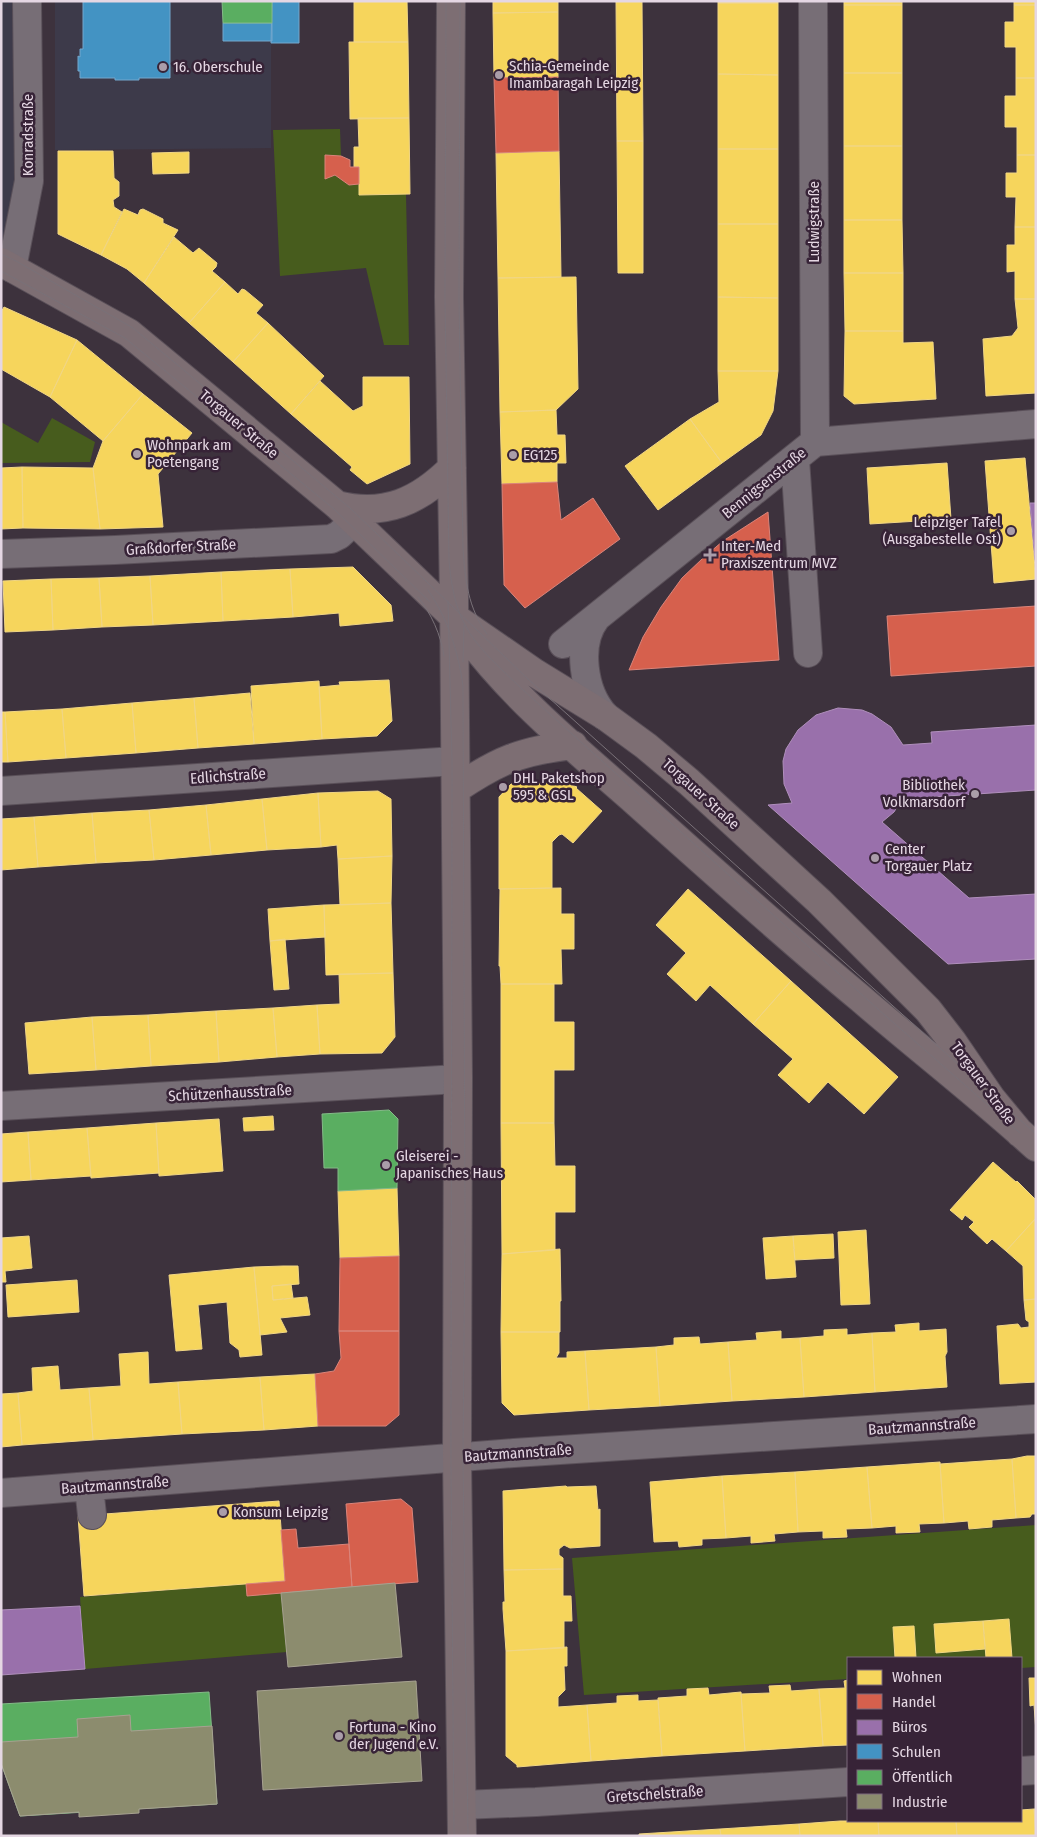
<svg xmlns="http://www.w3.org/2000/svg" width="1037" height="1837" font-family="'Fira Sans Condensed',sans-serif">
  <rect width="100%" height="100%" fill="#3d323d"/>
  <!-- education -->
  <path fill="#3d3a4a" d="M1 1H27L29 181 1 262Z
    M55 1H271V148L55 150Z"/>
  <!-- green -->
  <path fill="#475c1d" d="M340 129 341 156 325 155 326 178 335 175 349 185 359 184 360 195 406 194 409 345H384L366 268 280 276 273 130Z
    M52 418 95 442 90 462 1 463V422L38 443Z
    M1036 1525V1667L1021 1668V1658H848V1679L584 1695 572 1558Z
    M246 1584 247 1596 281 1593 287 1652 85 1669 80 1597Z"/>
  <!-- homes -->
  <path fill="#f6d55c" stroke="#f1d684" d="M354 1H407L408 42H354Z
    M493 1H558V12L493 13Z
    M616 1H642L643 141H617Z
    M718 1H778V3H718Z
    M844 1H902V5H844Z
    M1014 1H1036V5H1014Z
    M718 3H778V75L718 74Z
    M844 5H902V73H844Z
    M1014 5H1036V78H1016V47H1005V22H1014Z
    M558 12V77L494 78 493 13Z
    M349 42H408L409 118 350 119Z
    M844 73H902V146H844Z
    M718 74 778 75V149H718Z
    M1016 78H1036V155H1017V127H1005V96H1016Z
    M358 118H409L410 194 359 195V167H354V147H359Z
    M617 141H643V273H618Z
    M844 146H902V220H844Z
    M718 149H778V224H718Z
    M58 151H113L114 178 119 182V196L113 200 114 207 122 212 101 255 58 234Z
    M559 151 561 277 498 278 496 153Z
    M189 152V173L153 174 152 153Z
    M1017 155H1036V227H1015L1016 197H1006V173H1017Z
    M124 209 138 215 140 210 143 209 163 219V223L178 230 144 283 127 269 101 255Z
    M844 220H902L903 273H844Z
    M718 224H778V298L718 297Z
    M1015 227H1036V299H1015V271L1007 272V245H1015Z
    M174 237 193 253 199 248 217 263 216 267 212 271 225 282 189 323 144 283Z
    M844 273H903V331H845Z
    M576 277 578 389 556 410 500 412 498 278Z
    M225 282 238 294 242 289 245 290 263 305 256 313 268 323 233 362 189 323Z
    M718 297 778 298V371H718Z
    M1015 299H1036V393L986 396 983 339 1012 336 1018 328Z
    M4 307 77 340 50 397 1 369V312Z
    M268 323 324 376 291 414 233 362Z
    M845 331H903V343L933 342 936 399 854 404 844 396Z
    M77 340 143 394 103 441 50 397Z
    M718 371H778L773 411 761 435 722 463 690 419 719 402Z
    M363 377H409L410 464 367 484 350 470 352 467 291 414 320 381 353 411 363 406Z
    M143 394 192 433 158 474 163 527 100 529 93 468 103 441Z
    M556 410 557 435H565L566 463H557V482L502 484 500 412Z
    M690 419 722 463 658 510 625 466Z
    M1025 458 1036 579 994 583 985 461Z
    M947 463 951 519 870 524 867 468Z
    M22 467 23 528 1 529V468Z
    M22 467 93 468 100 529 23 528Z
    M353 567 391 605 393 621 340 626 339 613 293 617 290 569Z
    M290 569 293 617 223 621 221 572Z
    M221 572 223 621 153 625 150 576Z
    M150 576 153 625 102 627 99 578Z
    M99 578 102 627 53 630 51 579Z
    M51 579 53 630 5 632 3 581Z
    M389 680 392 721 377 736 322 739 319 687 340 685 339 682Z
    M319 681 322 739 254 744 251 686Z
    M250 693 254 744 198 748 194 698Z
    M194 698 198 748 136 753 132 703Z
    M132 703 136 753 66 758 62 709Z
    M62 709 66 758 8 762 5 712Z
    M1 712H5L8 762H1Z
    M553 781H559L577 787 576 788 602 811 573 843 562 834 559 835 552 842V888L499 889V797L511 784 553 783Z
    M378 791 391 799 392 856 338 859 337 845 321 847 318 793Z
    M318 793 321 847 267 850 262 799Z
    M262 799 267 850 211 855 206 805Z
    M206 805 211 855 154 860 149 810Z
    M149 810 154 860 96 863 92 813Z
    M92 813 96 863 38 867 34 817Z
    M34 817 38 867 1 870V819Z
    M392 856 391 903 340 905 338 859Z
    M561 888V914H574V949H561L562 984H501L500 966H499L500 889Z
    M688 889 791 981 753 1024 710 985 696 1001 667 974 686 953 656 925Z
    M391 903 393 973 326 975 324 905Z
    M324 905 325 937 270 941 268 909Z
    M285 939 289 989 274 990 270 941Z
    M393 973 395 1037 382 1053 320 1054 317 1005 340 1004 339 974Z
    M791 981 898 1077 864 1114 828 1082 809 1103 778 1075 793 1059 753 1024Z
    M501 984H554V1022H574V1070H554V1123H501Z
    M317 1005 320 1054 277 1057 273 1008Z
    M273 1008 277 1057 219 1062 216 1011Z
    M216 1011 219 1062 151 1066 148 1015Z
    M148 1015 151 1066 96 1070 92 1017Z
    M92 1017 96 1070 29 1074 25 1023Z
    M273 1116 274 1130 244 1131 243 1118Z
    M219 1119 223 1171 159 1176 156 1123Z
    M156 1123 159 1173 91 1178 87 1128Z
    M501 1123H554L555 1166H575V1212H555V1250L502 1254Z
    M87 1128 91 1176 31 1180 28 1132Z
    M28 1132 31 1180 1 1182V1134Z
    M993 1162 1016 1182 1017 1181 1036 1200V1218L1006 1251 992 1239 987 1244 969 1227 974 1222 965 1215 962 1220 950 1210Z
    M397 1188 399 1256 340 1258 338 1191Z
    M1036 1218V1299L1024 1300 1023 1266 1006 1251Z
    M866 1230 870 1304 841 1305 838 1232Z
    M833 1234 834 1258 795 1260 793 1236Z
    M29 1236 32 1268 5 1271 6 1282H1V1238Z
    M793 1236 796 1277 766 1279 763 1238Z
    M560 1249 561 1301H560V1332H501L502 1254Z
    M283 1266H298L299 1284 272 1286 273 1300 307 1297 310 1315 280 1318 287 1332 260 1335 254 1267Z
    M254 1267 262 1355 240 1357 239 1350 230 1343 227 1302 198 1305 202 1349 176 1351 169 1275Z
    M77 1280 79 1312 8 1317 6 1285Z
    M291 1284 293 1298 273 1300 272 1286Z
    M1036 1299V1382L1000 1384 997 1326 1018 1324 1021 1328 1029 1327V1322L1026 1320 1024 1300Z
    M919 1323V1331L946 1329 947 1352 945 1356 947 1387 875 1392 872 1333 896 1332 895 1325Z
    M847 1329V1335L872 1333 875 1392 804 1397 800 1338 824 1336V1330Z
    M781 1331V1339L800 1338 804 1397 732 1401 728 1342 757 1340 756 1333Z
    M501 1332H559V1353L556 1358H567V1352L585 1351 589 1410 514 1415 502 1403Z
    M699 1337 700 1344 728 1342 732 1401 660 1406 656 1347 674 1345V1338Z
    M656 1347 660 1406 589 1410 585 1351Z
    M148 1352 149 1384 178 1382 182 1434 93 1440 89 1388 121 1386 119 1354Z
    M58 1366 60 1390 89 1388 93 1440 22 1445 18 1393 33 1391 32 1368Z
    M315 1374 318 1426 264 1430 260 1377Z
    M260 1377 264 1430 182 1434 178 1382Z
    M18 1393 22 1445 1 1447V1394Z
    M1027 1456H1036V1514H1032L1030 1517 1016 1518 1012 1459Z
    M1012 1459 1016 1518 992 1520V1527L969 1529 968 1521 944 1523 940 1464Z
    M940 1462 944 1523 919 1524 920 1532 896 1533V1526L872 1528 867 1467Z
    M867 1467 872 1528 846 1529 847 1537 823 1538V1531L798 1532 795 1472Z
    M795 1472 798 1532 774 1534 775 1541 751 1543V1536L726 1538 722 1476Z
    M722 1476 726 1538 702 1539V1545L679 1547 678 1541 654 1542 650 1482Z
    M566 1486 567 1487 596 1486 598 1510 600 1509V1546L570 1548 564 1545 559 1549V1555L563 1558V1569L504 1570 503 1491Z
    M279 1501 285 1581 84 1596 78 1516Z
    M563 1569V1596H571L572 1621H564V1648L506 1651 503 1609V1602H505L504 1570Z
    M1009 1619 1012 1658H986L983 1621Z
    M983 1621 985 1649 936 1653 934 1624Z
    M914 1626 916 1658H895L893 1627Z
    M567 1647V1666H564L565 1690 558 1697V1707L587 1705 591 1761 517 1767V1765L506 1756V1651Z
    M1029 1678H1036V1732L1034 1705 1030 1706Z
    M848 1680V1745L823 1746 819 1689 845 1688 844 1681Z
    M790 1685 791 1691 819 1689 823 1746 745 1751 741 1694 770 1693 769 1686Z
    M708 1688 709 1695 741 1692 745 1751 662 1756 658 1698 687 1696V1689Z
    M638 1695V1701L658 1700 662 1756 591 1761 587 1705 617 1703V1696Z
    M1034 1809 1036 1836H957L956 1821H1021V1810Z
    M1034 1809H1036V1836Z
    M840 1821H878L879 1836H800L799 1824Z
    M878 1821H956L957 1836H879Z
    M799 1824 800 1836H721L720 1829Z
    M720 1829 721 1836H639V1834Z"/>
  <!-- shops -->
  <path fill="#d6604d" stroke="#da847a" d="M558 77 559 151 496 153 494 78Z
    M325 155 341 156 350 160V167H359V184L349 185 335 175 325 179Z
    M557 482 561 520 593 498 620 539 525 608 504 585 502 484Z
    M768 512 779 660 629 670 643 637 661 607 682 578 702 559 723 541Z
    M1036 606V666L891 676 887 616Z
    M399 1256V1331H339L340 1258Z
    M339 1331H399V1415L386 1426H318L315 1374 334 1371 341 1358Z
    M401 1499 412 1508 418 1582 352 1587 346 1504Z
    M296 1529 298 1548 349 1544 352 1587 247 1596 246 1584 285 1581 281 1530Z"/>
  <!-- offices -->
  <path fill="#9970ab" stroke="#b08fbc" d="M1030 503H1036V559L1035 560Z
    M838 708 862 710 872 714 891 727 903 745 932 743 931 732 1036 725V790L902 799 894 812 882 822 969 898 1036 894V959L948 964 768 805 792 803 784 784 783 761 786 749 798 730 816 715Z
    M80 1606 85 1669 1 1675V1610Z"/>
  <!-- schools -->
  <path fill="#4393c3" stroke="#74a7cd" d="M83 1H170V78H139V80H115V78H80V71H78V56L80 57V49H83Z
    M272 1H299V43H271Z
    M223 23H272V41H223Z"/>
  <!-- public -->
  <path fill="#5aae61" stroke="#84ba88" d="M222 1H272V23H223Z
    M389 1110 398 1119 397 1188 338 1191V1168H324L322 1114Z
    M209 1692 217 1804 20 1816 1 1763V1704Z"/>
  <!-- industry -->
  <path fill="#8c8c6e" stroke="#a7a291" d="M395 1583 402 1657 288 1667 281 1593Z
    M416 1681 422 1781 263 1790 257 1691Z
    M130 1715 131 1731 212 1726 217 1804 139 1809V1813L79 1817V1812L20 1816 1 1763V1742L78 1737 77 1719Z"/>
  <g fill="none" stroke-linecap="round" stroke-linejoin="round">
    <!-- minor casing -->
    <g stroke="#5a5059" stroke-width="30">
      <path id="minor" d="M813 1 815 442
        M12 268 29 181 27 1
        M795 459 808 653
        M1 554 115 550 331 539 339 535 354 521
        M596 618C576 644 583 692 605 716
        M563 644 815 442 1036 424
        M1 791 455 761
        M1 1106 458 1079
        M89 1487 92 1515
        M1 1493 514 1453 1036 1419
        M1021 1771 1036 1770
        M462 1805 536 1802 848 1782"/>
    </g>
    <!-- major casing -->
    <g stroke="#5a5059" stroke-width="30">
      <path id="major" d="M451 1 449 297 454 598 458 1079 457 1458 462 1836
        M1 262 129 333 337 505 454 617 535 673 605 716 646 746 689 782 819 901 928 1010 952 1041 991 1098 1020 1133
        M337 505C385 517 419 501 452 468
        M468 637C515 700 578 751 637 803 711 869 784 935 860 998 918 1048 979 1095 1036 1147
        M456 789C499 760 521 751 573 745"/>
    </g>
    <!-- minor -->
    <use href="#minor" stroke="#776e76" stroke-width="28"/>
    <!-- major -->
    <use href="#major" stroke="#7d6e73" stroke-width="28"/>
    <!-- tram -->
    <path stroke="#797178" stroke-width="1" d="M446 1 445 298 449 561C455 629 475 644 522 689L879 1010 1020 1133
      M460 1 459 298 463 548C465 580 468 608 487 634
      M1 254 16 261 133 328 350 508 529 680 1036 1134
      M1 271 125 338 334 509 430 602
      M428 590C448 619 458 651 463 686L465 1222 463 1458 468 1836
      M418 597C431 613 441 635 444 656
      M448 601 452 762 451 1458 454 1836
      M463 662 464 625"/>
  </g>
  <!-- markers -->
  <g fill="#aa9da9" stroke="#372337" stroke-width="2">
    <circle cx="163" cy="67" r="5"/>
    <circle cx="499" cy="75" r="5"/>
    <circle cx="137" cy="454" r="5"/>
    <circle cx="513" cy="455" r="5"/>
    <circle cx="1011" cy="531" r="5"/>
    <path d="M707.5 547.5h5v5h5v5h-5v5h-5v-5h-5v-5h5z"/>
    <circle cx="503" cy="787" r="5"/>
    <circle cx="975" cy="794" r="5"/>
    <circle cx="875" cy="858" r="5"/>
    <circle cx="386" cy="1165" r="5"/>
    <circle cx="223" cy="1512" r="5"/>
    <circle cx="339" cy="1736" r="5"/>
  </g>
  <g text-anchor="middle" stroke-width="5" stroke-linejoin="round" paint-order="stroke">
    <!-- poi labels -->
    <g font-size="15" fill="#e5d7e3" stroke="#372337" text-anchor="start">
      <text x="509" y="71">Schia-Gemeinde<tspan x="509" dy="17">Imambaragah Leipzig</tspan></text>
      <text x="173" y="72">16. Oberschule</text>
      <text x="147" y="450">Wohnpark am<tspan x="147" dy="17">Poetengang</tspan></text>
      <text x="523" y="460">EG125</text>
      <text x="1001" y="527" text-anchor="end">Leipziger Tafel<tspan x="1001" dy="17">(Ausgabestelle Ost)</tspan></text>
      <text x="721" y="551">Inter-Med<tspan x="721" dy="17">Praxiszentrum MVZ</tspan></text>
      <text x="513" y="783">DHL Paketshop<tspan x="513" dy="17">595 &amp; GSL</tspan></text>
      <text x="965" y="790" text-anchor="end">Bibliothek<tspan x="965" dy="17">Volkmarsdorf</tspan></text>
      <text x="885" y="854">Center<tspan x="885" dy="17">Torgauer Platz</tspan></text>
      <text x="396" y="1161">Gleiserei -<tspan x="396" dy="17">Japanisches Haus</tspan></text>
      <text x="233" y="1517">Konsum Leipzig</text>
      <text x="349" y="1732">Fortuna - Kino<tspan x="349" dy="17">der Jugend e.V.</tspan></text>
    </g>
    <!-- street labels -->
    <g font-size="15" fill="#e5d7e3" stroke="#372337">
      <text transform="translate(28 135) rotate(-90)" y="5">Konradstraße</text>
      <text transform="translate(814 222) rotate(-90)" y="5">Ludwigstraße</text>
      <text transform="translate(239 424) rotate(40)" y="5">Torgauer Straße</text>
      <text transform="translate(764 483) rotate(-39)" y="5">Bennigsenstraße</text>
      <text transform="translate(181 547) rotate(-3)" y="5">Graßdorfer Straße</text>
      <text transform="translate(228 776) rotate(-4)" y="5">Edlichstraße</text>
      <text transform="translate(701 794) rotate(42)" y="5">Torgauer Straße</text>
      <text transform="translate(983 1083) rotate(54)" y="5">Torgauer Straße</text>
      <text transform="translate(230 1093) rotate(-3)" y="5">Schützenhausstraße</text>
      <text transform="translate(922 1426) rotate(-4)" y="5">Bautzmannstraße</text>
      <text transform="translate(518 1453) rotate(-4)" y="5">Bautzmannstraße</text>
      <text transform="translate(115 1485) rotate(-4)" y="5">Bautzmannstraße</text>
      <text transform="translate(655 1794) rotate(-4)" y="5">Gretschelstraße</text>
    </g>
  </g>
  <!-- border -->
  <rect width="1037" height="1837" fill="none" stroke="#e5d7e3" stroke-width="5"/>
  <!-- legend -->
  <rect x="847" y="1657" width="175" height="165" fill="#372337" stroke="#7d6b7c"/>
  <rect x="857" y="1670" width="25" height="15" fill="#f6d55c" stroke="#7d6b7c"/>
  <text x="892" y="1682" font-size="15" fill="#e5d7e3">Wohnen</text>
  <rect x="857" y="1694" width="25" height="15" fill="#d6604d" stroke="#7d6b7c"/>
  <text x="892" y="1707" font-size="15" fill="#e5d7e3">Handel</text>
  <rect x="857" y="1720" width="25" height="15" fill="#9970ab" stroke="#7d6b7c"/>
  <text x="892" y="1732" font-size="15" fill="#e5d7e3">Büros</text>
  <rect x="857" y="1744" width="25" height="15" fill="#4393c3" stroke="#7d6b7c"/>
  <text x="892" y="1757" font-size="15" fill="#e5d7e3">Schulen</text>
  <rect x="857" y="1770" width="25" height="15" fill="#5aae61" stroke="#7d6b7c"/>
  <text x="892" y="1782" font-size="15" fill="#e5d7e3">Öffentlich</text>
  <rect x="857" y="1794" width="25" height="15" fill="#8c8c6e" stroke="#7d6b7c"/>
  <text x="892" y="1807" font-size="15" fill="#e5d7e3">Industrie</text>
</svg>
